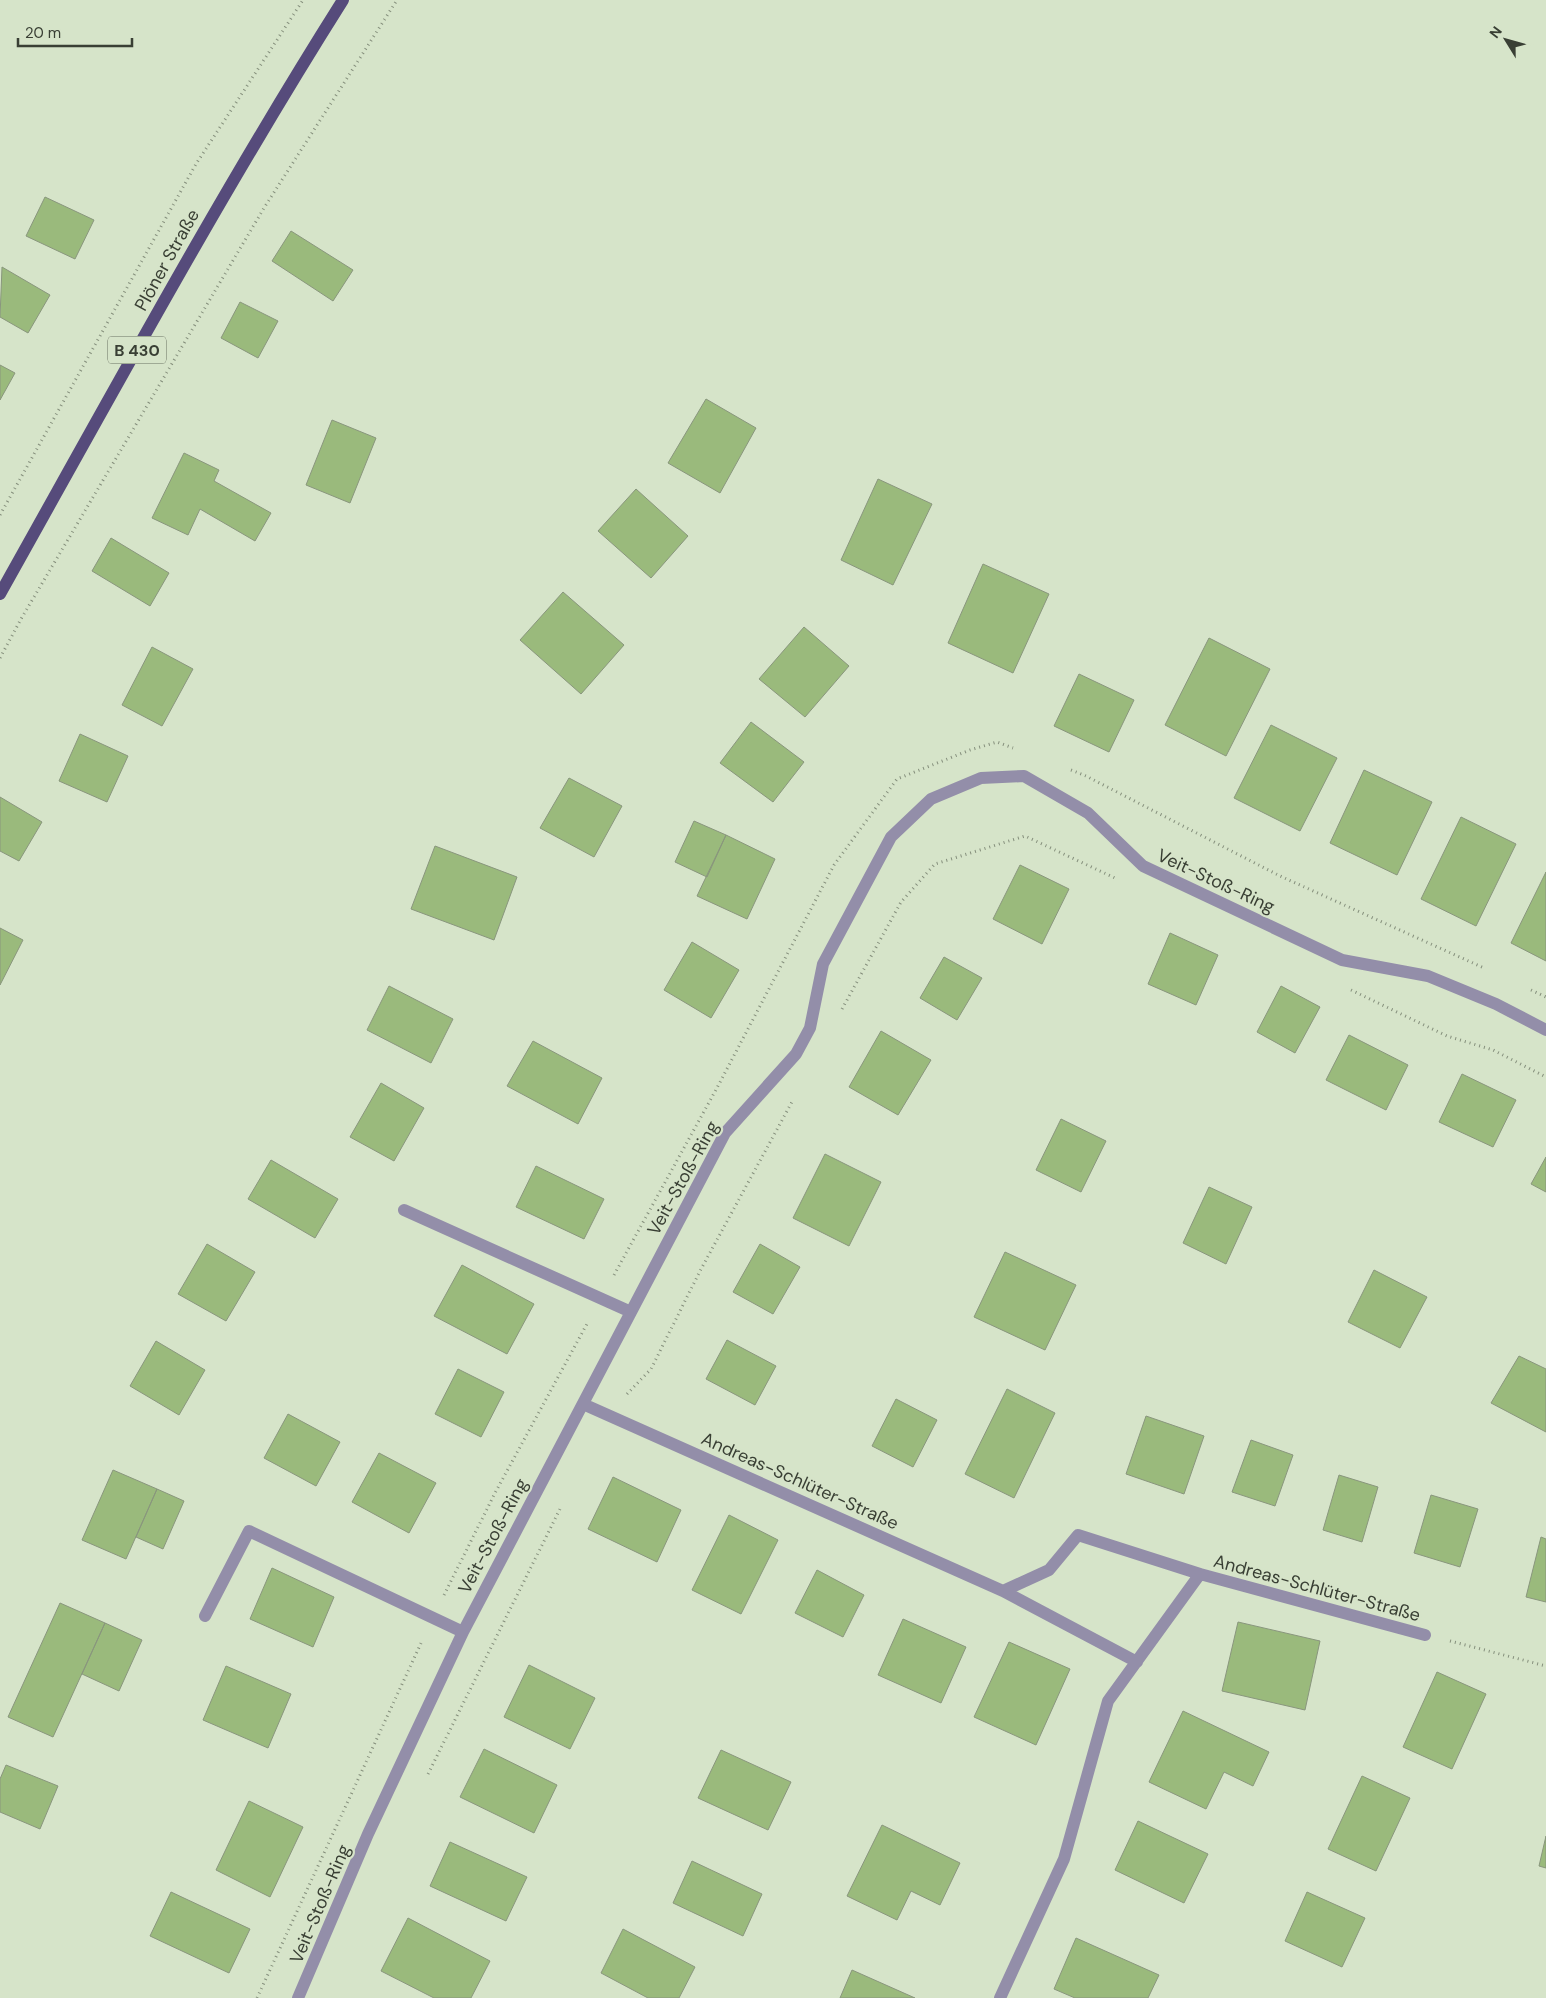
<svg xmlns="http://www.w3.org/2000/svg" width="1546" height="1998" font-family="'DM Sans',sans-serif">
  <rect width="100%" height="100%" fill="#d6e4c9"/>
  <!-- building -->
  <path fill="#9aba7c" stroke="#89967d" d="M45 197 94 220 75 259 26 236Z
    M291 231 353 270 333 301 272 261Z
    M2 267 50 295 28 333 0 317Z
    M240 302 278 321 258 358 221 338Z
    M0 365 15 373 0 400Z
    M706 399 756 428 720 493 668 463Z
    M332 420 376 438 350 503 306 485Z
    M184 453 219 470 214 481 271 513 255 541 200 509 188 535 152 518Z
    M878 479 932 504 893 585 841 560Z
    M636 489 688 536 651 578 598 531Z
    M111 538 169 573 150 606 92 571Z
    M983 564 1049 594 1013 673 948 643Z
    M563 592 624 645 581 694 520 640Z
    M804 627 849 666 805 717 759 679Z
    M1209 638 1270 669 1226 756 1165 725Z
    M152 647 193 669 162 726 122 705Z
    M1079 674 1134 700 1109 752 1054 726Z
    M751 722 804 762 773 802 720 763Z
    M1271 725 1337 758 1300 831 1234 798Z
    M80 734 128 756 107 802 59 781Z
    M1364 770 1432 802 1397 875 1330 843Z
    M569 778 622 806 594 857 540 828Z
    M0 797 42 822 19 861 0 851Z
    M1461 817 1516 844 1476 926 1421 899Z
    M694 821 726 835 707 877 675 862Z
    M726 835 775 859 747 919 697 896Z
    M435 846 517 877 494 940 411 909Z
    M1020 865 1069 889 1042 944 993 919Z
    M1546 872V961L1511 943Z
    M0 928 23 940 0 985Z
    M1170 933 1218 955 1196 1005 1148 984Z
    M692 942 739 970 711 1018 664 990Z
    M944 957 982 978 957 1020 920 998Z
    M389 986 453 1019 431 1063 367 1030Z
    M1281 986 1320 1007 1295 1053 1257 1032Z
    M881 1031 931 1060 898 1115 849 1087Z
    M1349 1035 1408 1065 1386 1110 1326 1080Z
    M533 1041 602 1078 578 1124 507 1086Z
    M1462 1074 1516 1100 1493 1147 1439 1122Z
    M381 1083 424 1108 394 1161 350 1137Z
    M1061 1119 1106 1141 1081 1192 1036 1170Z
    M825 1154 881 1182 849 1246 793 1218Z
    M1546 1157V1192L1531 1184Z
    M271 1160 338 1199 315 1238 248 1199Z
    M536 1166 604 1199 584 1239 516 1207Z
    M1209 1187 1252 1207 1226 1264 1183 1243Z
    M207 1244 255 1272 226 1321 178 1294Z
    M760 1244 800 1267 773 1314 733 1292Z
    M1005 1252 1076 1285 1045 1350 974 1317Z
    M462 1265 534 1304 507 1354 434 1316Z
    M1374 1270 1427 1297 1400 1348 1348 1322Z
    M727 1340 776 1366 755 1405 706 1379Z
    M156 1341 205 1370 179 1415 130 1386Z
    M1519 1356 1546 1369V1432L1491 1403Z
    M458 1369 504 1392 481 1437 435 1414Z
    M1007 1389 1055 1413 1014 1498 965 1474Z
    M896 1399 937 1420 913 1467 872 1446Z
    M288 1414 340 1442 316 1486 264 1458Z
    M1146 1416 1204 1436 1184 1494 1126 1474Z
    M1251 1440 1293 1455 1275 1506 1232 1492Z
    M379 1453 436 1483 409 1533 352 1502Z
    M113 1470 157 1489 126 1559 82 1540Z
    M1339 1475 1378 1487 1362 1542 1323 1530Z
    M613 1477 681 1510 657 1562 588 1529Z
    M157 1489 184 1501 163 1549 136 1537Z
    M1431 1495 1478 1509 1460 1567 1414 1553Z
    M729 1515 778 1540 741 1614 692 1590Z
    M1541 1537 1546 1539V1602L1526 1597Z
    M272 1568 334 1597 313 1647 250 1619Z
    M817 1570 864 1595 843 1637 795 1613Z
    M60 1603 105 1623 53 1737 8 1717Z
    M903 1619 966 1647 941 1703 878 1675Z
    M1238 1622 1320 1641 1305 1710 1222 1691Z
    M105 1623 142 1640 119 1691 82 1674Z
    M1009 1642 1070 1669 1036 1745 974 1717Z
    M529 1665 595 1698 570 1749 504 1717Z
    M226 1666 291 1694 268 1748 203 1720Z
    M1437 1672 1486 1694 1452 1769 1403 1747Z
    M1183 1711 1269 1752 1253 1786 1224 1772 1206 1809 1149 1782Z
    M484 1749 557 1785 534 1833 460 1797Z
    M721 1750 791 1782 768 1830 698 1798Z
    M6 1765 58 1786 40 1829 0 1812V1779Z
    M1362 1776 1410 1798 1376 1871 1328 1849Z
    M249 1801 303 1827 270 1897 216 1870Z
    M1138 1821 1208 1854 1184 1903 1115 1870Z
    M882 1825 960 1863 940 1905 911 1891 897 1920 847 1896Z
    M1546 1836V1868L1539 1866Z
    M450 1842 527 1877 506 1921 430 1886Z
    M692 1861 762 1894 743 1936 673 1903Z
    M171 1892 250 1929 229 1973 150 1936Z
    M1307 1892 1365 1918 1342 1967 1285 1941Z
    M408 1918 490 1961 471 1998H434L381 1971Z
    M623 1929 695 1967 679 1998H648L601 1973Z
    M1076 1938 1159 1975 1148 1998H1075L1054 1989Z
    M852 1970 915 1998H840Z"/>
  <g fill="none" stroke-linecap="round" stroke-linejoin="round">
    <!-- path -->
    <path stroke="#858f7c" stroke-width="3" stroke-dasharray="1 4" stroke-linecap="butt" d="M0 515 196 164 303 0
      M0 658 21 619 264 208 397 0
      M1071 770 1086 776 1280 876 1484 968
      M1351 990 1447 1036 1493 1050 1546 1077
      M1531 990 1546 997
      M842 1009 901 902 935 864 1025 836 1115 878
      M614 1275 718 1086 834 865 897 779 970 750 997 742 1013 748
      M627 1394 651 1369 700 1271 793 1100
      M444 1595 495 1493 588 1322
      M1450 1641 1546 1666
      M428 1774 561 1507
      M257 1998 422 1641"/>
    <!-- minor -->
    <path stroke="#938ea9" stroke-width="12" d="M404 1210 631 1312
      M583 1404 1003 1591 1049 1570 1078 1535 1200 1574 1425 1635
      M1003 1591 1137 1662
      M205 1616 249 1531 463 1632
      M298 1998 368 1834 463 1632 725 1133 796 1054 810 1028 823 964 891 837 931 799 981 778 1024 776 1088 813 1143 866 1342 960 1428 976 1496 1004 1546 1030
      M1000 1998 1064 1859 1108 1701 1200 1574"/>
    <!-- major -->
    <path stroke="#564b7b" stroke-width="12" d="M0 594C112 394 221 193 343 0"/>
  </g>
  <g text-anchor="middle" stroke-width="4.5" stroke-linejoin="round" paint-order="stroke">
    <!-- shield labels -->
    <rect fill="#d6e4c9" stroke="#687061" stroke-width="1" x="108" y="336.5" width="58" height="27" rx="4"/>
    <g font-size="16" font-weight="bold" fill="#393f34">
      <text x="137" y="356">B 430</text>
    </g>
    <!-- street labels -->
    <g font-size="18" fill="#393f34" stroke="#d6e4c9">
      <text transform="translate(167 260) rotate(-61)" y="6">Plöner Straße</text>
      <text transform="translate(1216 881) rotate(25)" y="6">Veit-Stoß-Ring</text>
      <text transform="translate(683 1178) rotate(-61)" y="6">Veit-Stoß-Ring</text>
      <text transform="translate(800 1481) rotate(24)" y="6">Andreas-Schlüter-Straße</text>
      <text transform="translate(493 1536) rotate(-62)" y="6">Veit-Stoß-Ring</text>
      <text transform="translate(1317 1588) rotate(15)" y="6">Andreas-Schlüter-Straße</text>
      <text transform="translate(320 1904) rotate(-67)" y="6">Veit-Stoß-Ring</text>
    </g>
  </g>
  <!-- north arrow -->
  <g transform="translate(1506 40) rotate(307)" stroke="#d6e4c9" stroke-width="4" paint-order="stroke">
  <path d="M0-4L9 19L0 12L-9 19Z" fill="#393f34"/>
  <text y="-8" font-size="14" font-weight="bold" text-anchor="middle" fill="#393f34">N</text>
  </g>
  <!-- scale -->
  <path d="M18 38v8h114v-8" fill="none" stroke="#393f34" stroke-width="2.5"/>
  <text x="25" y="38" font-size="15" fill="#393f34" stroke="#d6e4c9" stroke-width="4" paint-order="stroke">20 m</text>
</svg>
